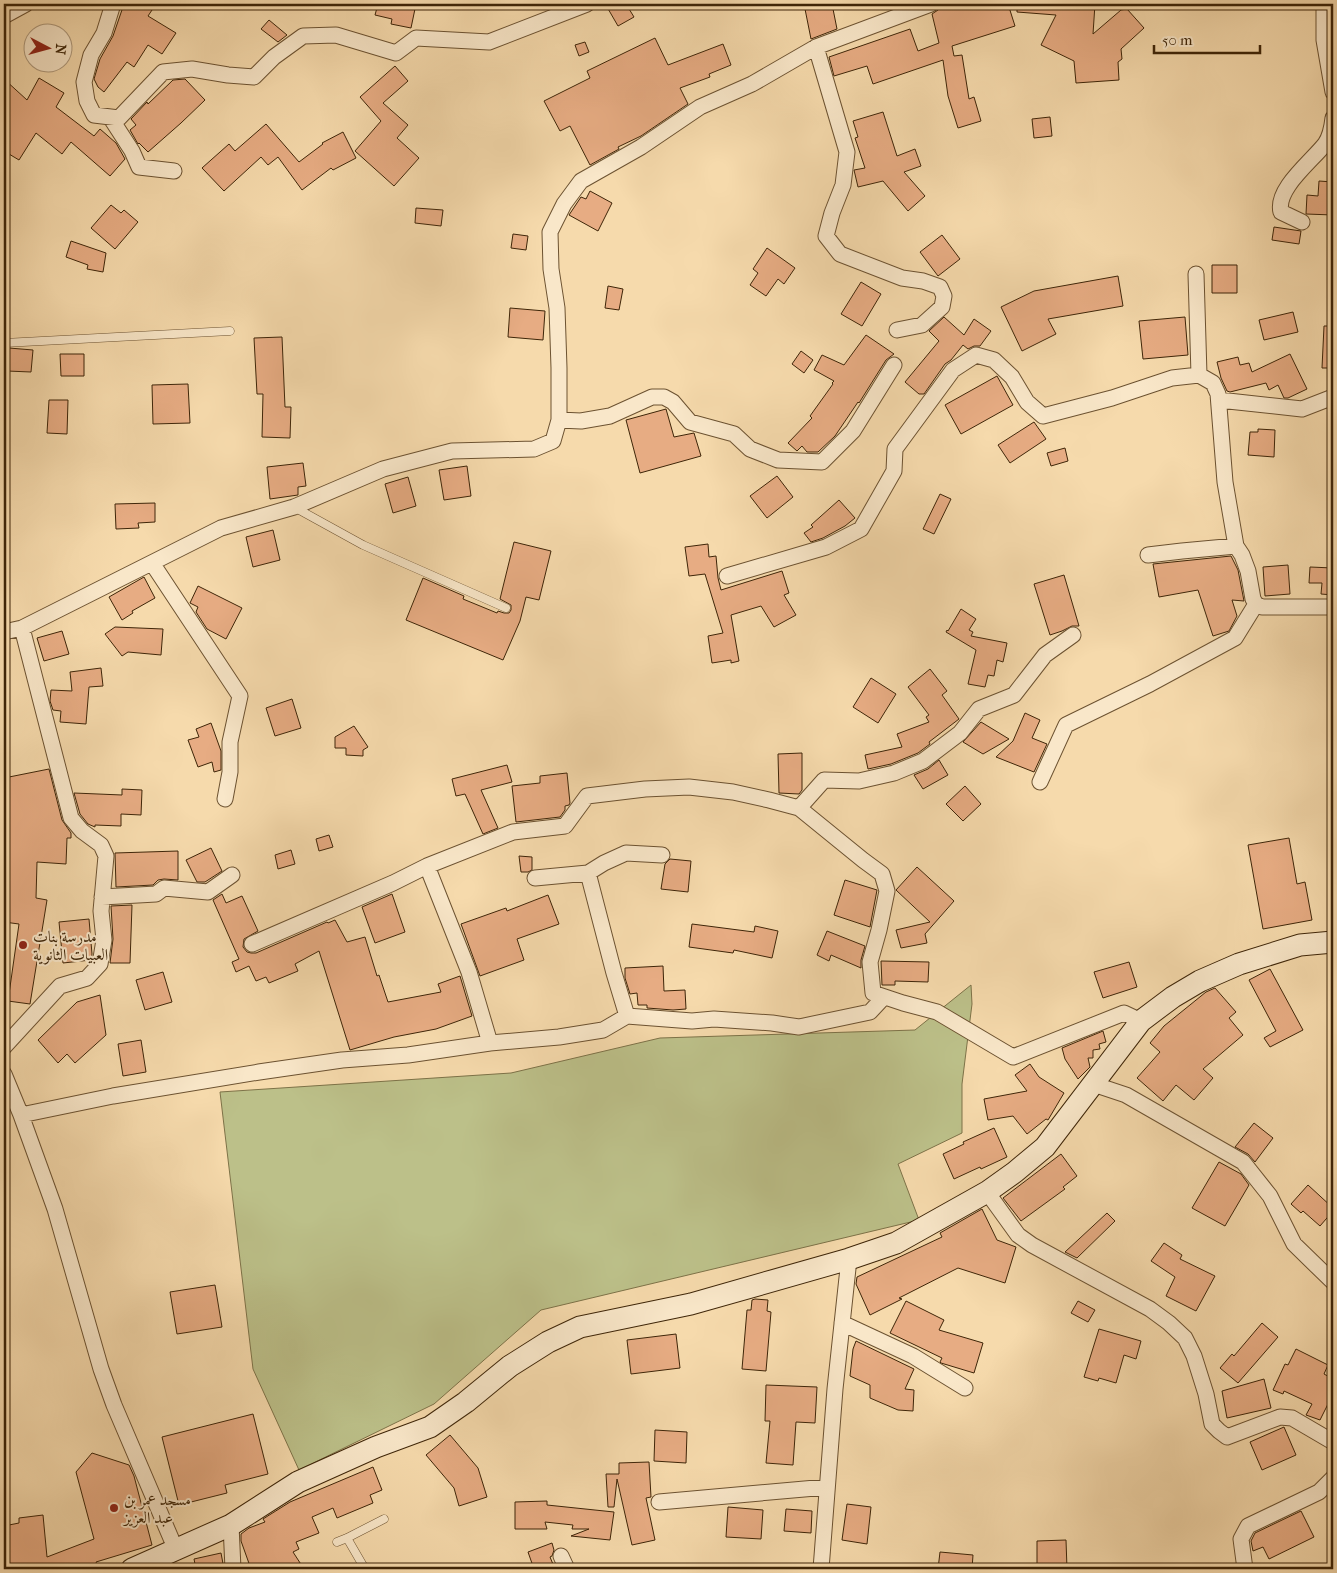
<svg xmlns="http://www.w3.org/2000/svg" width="1337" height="1573" font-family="'IM FELL French Canon',Amiri,serif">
  <rect width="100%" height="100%" fill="#f6daac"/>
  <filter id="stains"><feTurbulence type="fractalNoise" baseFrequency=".004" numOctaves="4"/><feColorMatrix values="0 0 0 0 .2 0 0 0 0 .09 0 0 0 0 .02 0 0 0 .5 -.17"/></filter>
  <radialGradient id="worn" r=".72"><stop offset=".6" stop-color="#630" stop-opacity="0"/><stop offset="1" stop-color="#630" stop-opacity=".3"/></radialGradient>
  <!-- green -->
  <path fill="#bcc089" stroke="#7d7248" d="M971 985 972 1004 962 1084V1133L898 1164 919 1220 541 1310 434 1404 299 1470 253 1369 220 1092 511 1073 660 1038 915 1030Z"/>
  <!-- building -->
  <path fill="#e7ac83" stroke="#3e2508" d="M124 4H156L148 16 176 33 162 54 148 45 134 67 127 62 104 92 98 87 94 79 100 59 113 36Z
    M378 4H416L411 28 391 24 392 19 375 15Z
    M613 4H626L634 17 618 26 607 7Z
    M804 4H832L837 29 811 39Z
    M940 4H1008L1015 26 952 46 954 56 962 55 969 99 974 97 981 121 958 128 948 96 943 60 873 84 867 66 834 76 829 57 910 29 918 51 939 43 932 14 938 10Z
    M1017 4H1095L1093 34 1121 10 1127 9 1144 28 1121 49 1122 59 1118 62 1119 80 1076 83 1074 61 1041 45 1056 15 1017 12Z
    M269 20 287 35 278 42 261 29Z
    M655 38 668 65 723 44 731 65 709 74 710 77 680 88 688 104 641 136 618 147 619 149 590 165 570 126 560 131 544 101 590 78 587 71Z
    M585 42 589 52 579 56 575 45Z
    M395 66 408 81 383 103 408 125 397 138 419 158 394 186 355 151 381 121 360 97Z
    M39 78 64 93 56 107 94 136 100 129 116 143 125 159 110 176 71 142 62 154 36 133 19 160 4 151V79L27 100Z
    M185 79 205 100 181 123 148 152 139 143 138 144 130 130 136 125 131 119 147 102 148 104 173 80Z
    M883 112 897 156 915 149 921 166 904 172 925 196 908 211 883 181 858 187 854 170 865 168 855 138 858 137 853 121Z
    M1050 117 1052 136 1034 138 1032 119Z
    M266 124 299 162 323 144 322 143 343 132 356 158 333 170 331 168 302 190 278 157 268 165 261 157 224 191 202 168 229 144 235 151Z
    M1319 181 1333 182V215L1306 214 1307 195 1318 196Z
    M590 191 612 203 598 231 569 215 581 197 586 199Z
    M111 205 121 213 124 210 138 222 115 249 91 228Z
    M416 208 443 210 441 226 415 223Z
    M1274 227 1301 231 1299 244 1272 240Z
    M513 234 528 236 526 250 511 248Z
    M942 235 960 259 938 276 920 252Z
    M71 241 106 253 103 272 87 269 88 265 66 257Z
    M767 248 795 268 784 284 778 279 766 296 750 285 758 273 753 269Z
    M1212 265H1237V293H1212Z
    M1118 276 1123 306 1048 319 1056 334 1022 351 1001 307 1034 291Z
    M861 282 881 294 862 326 841 314Z
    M608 286 623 289 619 310 605 308Z
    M510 308 545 311 543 340 508 337Z
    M1293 312 1298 332 1264 340 1259 320Z
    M944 317 964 335 974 319 991 331 980 346H974L968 349 963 345 951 360 945 364 924 394H919L905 382 939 341 929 331Z
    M1185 317 1188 355 1143 359 1139 321Z
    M1324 326H1333V368H1322Z
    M866 335 894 354 886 360 859 403 858 402 835 436 818 452H807L802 446 797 451 788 443 812 418 810 416 833 384 832 383 834 381 814 370 822 355 844 365Z
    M282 337 285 407H291L290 438 262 437 263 394H257L254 338Z
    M9 348 33 350 31 372 7 371Z
    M801 351 813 360 804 373 792 364Z
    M60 354H84V376H61Z
    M1290 354 1307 389 1288 398H1284L1278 385 1269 390 1266 383 1230 392 1227 391 1221 378 1217 362 1238 357 1240 365 1249 363 1252 372Z
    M997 376 1013 405 961 434 945 405Z
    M188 384 190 423 153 424 152 385Z
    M49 400H68L67 434 47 433Z
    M666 409 674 437 694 433 701 456 640 473 626 420Z
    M1034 422 1046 439 1010 463 998 445Z
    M1258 429 1275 430 1274 457 1248 455 1250 432H1258Z
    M1065 448 1068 461 1051 466 1047 453Z
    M303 463 306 486 298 487V495L270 499 267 467Z
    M467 466 471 496 444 500 439 470Z
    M777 476 793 497 767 518 750 496Z
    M408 477 416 506 393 513 385 484Z
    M940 494 951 499 934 534 923 529Z
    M839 500 855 518 845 526 823 538 811 542 804 533 813 527 811 525Z
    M155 503V522L138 523 139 528 116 529 115 504Z
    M273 530 280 560 253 567 246 537Z
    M514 542 551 551 539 600 526 597 520 621 503 660 406 620 423 578 464 596 463 599 497 613 498 611 504 613H509L511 610V605L500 599Z
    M708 544 709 557 716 556 718 578 721 590 782 571 789 593 784 595 796 615 774 627 761 606 731 615 739 661 731 663V660L712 663 708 636 723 633 705 574 689 576 685 547Z
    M1231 556 1238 570 1244 601 1232 600 1237 616 1229 631 1213 636 1198 590 1159 597 1153 564Z
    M1288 565 1290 594 1265 596 1263 567Z
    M1310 567 1333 568V595L1321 594 1322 583H1309Z
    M1064 575 1079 626H1072L1062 631 1050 635 1034 584Z
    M144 577 155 598 132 611 133 613 122 620 109 597Z
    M198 586 242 608 226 639 207 629 196 612 198 607 190 603Z
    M961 609 976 619 969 630 973 632 971 636 1007 643 1003 662 997 660 994 676 988 675 985 687 968 684 976 650 946 632 947 630 948 631Z
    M115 627 163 629 161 655 128 652 122 656 105 634Z
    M62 631 69 654 44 661 37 638Z
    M101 668 103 686 89 687 86 724 60 722 61 711 53 710 50 701 51 690 72 691 70 672Z
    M930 669 947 691 942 695 959 719 929 742 930 744 918 753 891 764 868 769 865 755 902 747 897 734 929 722 926 717 929 715 908 687Z
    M871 678 896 694 878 723 853 707Z
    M292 699 301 728 275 736 266 708Z
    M1025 713 1040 720 1032 738 1047 744 1034 772 996 757 1013 741Z
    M981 722 1009 739 983 754 963 742Z
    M211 723 221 751V770L214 772 212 762 198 767 188 740 199 737 196 729Z
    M354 726 368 747 363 750V756L346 755V748H335V737Z
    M802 753V790L799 794 779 793 778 754Z
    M939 760 948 775 923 789 914 775 928 769Z
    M507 765 512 782 481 790 498 828 483 834 465 794 456 796 452 779Z
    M49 769 62 820 71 833V838H67L66 864 37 862 36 898 47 900 30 1004 8 1001 19 924 4 922V778Z
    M567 773 570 803 569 805 565 806V810L560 817 516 822 512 786 540 783V776Z
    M965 786 981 804 963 821 946 804Z
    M122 789 142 790 141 815 121 814V826L95 825V827L88 824 80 814 74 793 122 795Z
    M329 835 333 847 319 851 316 839Z
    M1289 838 1297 884 1305 882 1312 920 1263 929 1248 845Z
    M211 848 222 871 205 882H197L186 860Z
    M291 850 295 864 278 869 275 855Z
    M178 851V880L164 879 158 880 153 885 116 887 115 853Z
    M519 856 532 857V870L528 872H521Z
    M670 859 691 861 688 892 661 889 665 864Z
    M917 867 954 901 925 934 927 943 901 948 896 930 930 922 896 890Z
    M845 880 877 890 870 927 834 915Z
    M222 894 226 903 242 896 258 931 244 939 243 947 247 952 251 953H256L327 922 328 923 335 920 347 942 365 937 377 976 379 975 388 1002 441 992 438 984 460 976 472 1016 436 1029 394 1037 350 1050 319 951 295 964 298 971 269 983 266 977 256 981 249 966 236 972 232 962 239 959 213 900Z
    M392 894 405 932 375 943 362 907Z
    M548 895 559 924 517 939 524 960 480 976 461 924 506 908 507 911Z
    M132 905 130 963H110L113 939 111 906Z
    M89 919 92 954 91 960 63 963 59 922Z
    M692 924 754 932 755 926 778 931 772 958 734 950 733 953 689 947Z
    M827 931 865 946 861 960V968L831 955 829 961 817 955Z
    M881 961 929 962 928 982 895 981V985H882Z
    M1129 962 1137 987 1103 998 1094 972Z
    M663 966 664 991 685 990 686 1009 673 1010 647 1008V1005H638L637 993 630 994 625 978V968Z
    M1270 969 1303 1030 1270 1047 1264 1038 1276 1031 1249 980Z
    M163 972 172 1002 145 1010 136 980Z
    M1215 988 1236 1012 1229 1018 1243 1035 1203 1069 1213 1078 1194 1100 1176 1085 1163 1101 1137 1078 1160 1052 1150 1043 1164 1026 1206 992Z
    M100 995 106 1035 75 1063 67 1054 58 1063 38 1040 77 1002Z
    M1103 1031 1106 1042 1099 1044 1100 1049 1093 1050V1058H1088L1090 1067 1078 1079 1065 1059 1062 1048Z
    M141 1040 146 1072 123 1076 118 1044Z
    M1030 1064 1039 1077 1064 1093 1048 1120 1046 1119 1027 1134 1013 1116 988 1120 984 1099 1027 1091 1015 1075Z
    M1254 1123 1273 1138 1255 1162 1248 1154 1235 1147Z
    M994 1128 1007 1157 981 1169 980 1167 954 1179 943 1154 964 1144 963 1142Z
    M1061 1154 1077 1176 1063 1187 1065 1189 1021 1221 1003 1198Z
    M1219 1162 1241 1174 1249 1185 1225 1226 1192 1208Z
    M1308 1185 1333 1208V1211L1320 1226 1303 1211 1301 1213 1291 1204Z
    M982 1209 997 1240 1016 1247 1005 1283 958 1268 899 1298 902 1299 870 1315 856 1284 857 1277 942 1237 940 1233Z
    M1107 1213 1115 1221 1077 1258 1065 1252Z
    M1164 1243 1182 1255 1180 1259 1215 1276 1196 1311 1166 1296 1175 1277 1151 1261Z
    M215 1285 222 1327 177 1334 170 1292Z
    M755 1299 768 1300 767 1311 771 1312 766 1371 742 1369 747 1310H751L752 1300Z
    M906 1301 944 1320 939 1330 983 1343 974 1373 941 1363 940 1362 942 1358 890 1333Z
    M1078 1301 1095 1310 1088 1322 1071 1313Z
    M1262 1323 1278 1337 1238 1383 1220 1368 1232 1354 1234 1356Z
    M1099 1329 1141 1341 1136 1359 1124 1355 1116 1383 1099 1378 1098 1381 1084 1377Z
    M676 1334 680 1368 631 1374 627 1340Z
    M856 1341 914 1369 905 1389 914 1390 913 1411 898 1410 870 1398V1385L850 1376 853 1349Z
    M1296 1349 1328 1365 1324 1374 1333 1379V1394L1320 1420 1306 1415 1312 1404 1284 1391 1283 1394 1273 1390 1285 1364 1288 1365Z
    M1264 1379 1271 1408 1227 1418 1222 1391Z
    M766 1385 817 1387 815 1423 796 1422 793 1465 766 1463 770 1421H765Z
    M253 1414 268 1474 225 1485 227 1493 179 1505 162 1437Z
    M1284 1427 1296 1455 1262 1470 1250 1442Z
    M655 1430 687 1432 686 1463 654 1461Z
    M450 1435 478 1468 487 1497 459 1506 454 1488 426 1455Z
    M92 1453 129 1465 134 1476 152 1545 96 1562 98 1567 92 1569H4V1526L19 1523V1518L43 1515 47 1557 94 1539 76 1472Z
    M649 1462 651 1497 646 1498 655 1540 632 1545 617 1479 614 1507H608L606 1474H619V1463Z
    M373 1467 382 1490 370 1495 373 1503 337 1518 333 1508 312 1517 319 1533 296 1542 299 1549 293 1552 304 1569H251L241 1541V1534L249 1528 265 1522 263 1519 290 1502Z
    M547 1501V1505L614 1512 610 1540 571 1536 589 1529H572L573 1525 545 1522 547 1529H515V1502Z
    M847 1504 871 1507 867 1544 842 1540Z
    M728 1507 763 1510 761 1539 726 1537Z
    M786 1509 812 1511 811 1533 784 1531Z
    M1301 1511 1314 1537 1269 1559 1263 1547 1253 1551 1251 1541 1255 1533Z
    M1066 1540 1067 1569H1037V1541Z
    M552 1543 554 1550 552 1556 550 1557 555 1569H534L528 1552Z
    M940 1552 973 1555 972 1569H938Z
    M221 1553 224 1569H196L194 1559Z"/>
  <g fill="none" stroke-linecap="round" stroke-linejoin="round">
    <!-- lane casing -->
    <g stroke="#6c5231" stroke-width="9">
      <path id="lane" d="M4 343 230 331
        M294 507 363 545 506 608
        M347 1538 365 1569
        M337 1542 347 1538 384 1519"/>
    </g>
    <!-- street casing -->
    <g stroke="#6c5231" stroke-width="17">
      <path id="street" d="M113 4 104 33 91 55 84 82 87 101 94 115 119 118 163 72 192 69 228 75 254 77 274 57 303 36 336 35 396 53 416 38 489 42 587 4
        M1324 4V40L1333 92
        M4 16 26 4
        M816 47 847 152 843 185 832 213 826 236 840 254 902 278 923 281 940 287 944 296 942 307 922 325 897 330
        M110 117 132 151 139 167 174 171
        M1302 222 1281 212C1275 189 1312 161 1325 144 1330 137 1332 127 1333 118
        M1196 274 1199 375
        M1219 400 1302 409 1333 397
        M559 420 581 421 610 416 652 397H664L673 402 690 422 734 434 750 449 778 460 822 462 853 431 894 365
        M1148 555 1182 551 1236 546
        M152 563 240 696 230 742V772L225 799
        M727 576 826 547 861 529 894 471 895 449 953 370 976 355 994 360 1012 377 1027 402 1043 416 1112 398 1172 378 1199 375 1213 383 1218 394 1225 482 1236 546 1242 555 1248 571 1253 599 1256 604 1262 607H1333
        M4 632 22 628 221 528 294 507 383 469 452 451 534 449 553 441 559 420V368L557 308 551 269 550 232 564 204 581 181 641 147 700 107 752 84 816 47 931 4
        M1040 782 1066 725 1150 684 1235 638 1256 604
        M799 808 824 780 859 781 894 773 923 761 960 733 979 709 1014 695 1045 655 1073 635
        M427 866 469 972 490 1043
        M588 873 614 973 627 1016
        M535 878 588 873 604 863 626 853 662 855
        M102 897 156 894 164 888 208 892 232 875
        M252 944 393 883 427 866 513 832 565 826 587 796 645 789 689 787 733 792 769 800 799 808 863 860 882 874 887 891 879 930 870 962 873 993 903 1003 937 1012 1013 1057 1124 1013 1141 1021
        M4 1047 60 986 87 978 100 964 104 940 101 911 106 856 101 845 82 831 71 818 22 628
        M4 1074 21 1115 55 1209 101 1369 114 1405 176 1550
        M1093 1084 1126 1095 1243 1162 1270 1196 1294 1244 1333 1282
        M21 1115 113 1096 259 1072 342 1060 408 1055 490 1043 559 1037 603 1030 627 1016 692 1021 714 1019 772 1023 799 1027 870 1012 884 997
        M987 1192 1018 1235 1032 1245 1150 1309 1169 1323 1185 1338 1194 1356 1206 1394 1212 1424 1219 1431 1227 1437 1280 1417 1292 1418 1333 1442
        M842 1323 913 1356 965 1388
        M659 1502 827 1487
        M231 1525 233 1569
        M561 1556 567 1569
        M821 1569 835 1389 849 1259
        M1245 1569 1241 1539 1248 1526 1319 1492 1333 1478"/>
    </g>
    <!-- secondary casing -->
    <g stroke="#3e2508" stroke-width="23">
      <path id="secondary" d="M132 1569 231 1525 298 1482 376 1447 430 1427 466 1402 510 1366 548 1342 580 1327 691 1304 849 1259 896 1243 987 1192 1015 1172 1045 1147 1141 1021 1173 997 1200 981 1239 964 1300 945 1333 942"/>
    </g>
    <!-- lane -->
    <use href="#lane" stroke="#f9e7c9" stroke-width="8"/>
    <!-- street -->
    <use href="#street" stroke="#f9e7c9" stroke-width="15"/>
    <!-- secondary -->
    <use href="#secondary" stroke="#f9e7c9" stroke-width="21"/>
  </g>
  <!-- markers -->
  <g fill="#8f2418" stroke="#f9e7c9" stroke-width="2">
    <circle cx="23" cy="945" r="5"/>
    <circle cx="114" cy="1508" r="5"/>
  </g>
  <g text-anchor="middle" stroke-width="4" stroke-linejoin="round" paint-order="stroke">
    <!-- poi labels -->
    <g font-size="16" fill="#3e2508" stroke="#f9e7c9" text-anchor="start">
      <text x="33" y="942">مدرسة بنات<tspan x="33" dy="18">العبيات الثانوية</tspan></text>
      <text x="124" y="1505">مسجد عمر بن<tspan x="124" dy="18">عبد العزيز</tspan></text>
    </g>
  </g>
  <!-- margin -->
  <rect width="1337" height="1573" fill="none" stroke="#f6daac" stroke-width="20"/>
  <rect x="5" y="5" width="1327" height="1563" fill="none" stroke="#3e2508" stroke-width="2.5"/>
  <rect x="10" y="10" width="1317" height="1553" fill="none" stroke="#3e2508"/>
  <!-- north arrow -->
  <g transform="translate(48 48) rotate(96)"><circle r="24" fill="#f9e7c9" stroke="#ae997c"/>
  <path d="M0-4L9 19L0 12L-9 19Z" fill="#8f2418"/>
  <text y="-8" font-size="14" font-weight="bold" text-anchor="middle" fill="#3e2508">N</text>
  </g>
  <!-- scale -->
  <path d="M1154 45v8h106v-8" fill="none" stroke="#3e2508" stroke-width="2.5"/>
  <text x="1162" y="45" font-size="15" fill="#3e2508" stroke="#f9e7c9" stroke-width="4" paint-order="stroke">50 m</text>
  <rect width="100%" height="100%" filter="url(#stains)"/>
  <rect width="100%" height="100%" fill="url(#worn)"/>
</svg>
